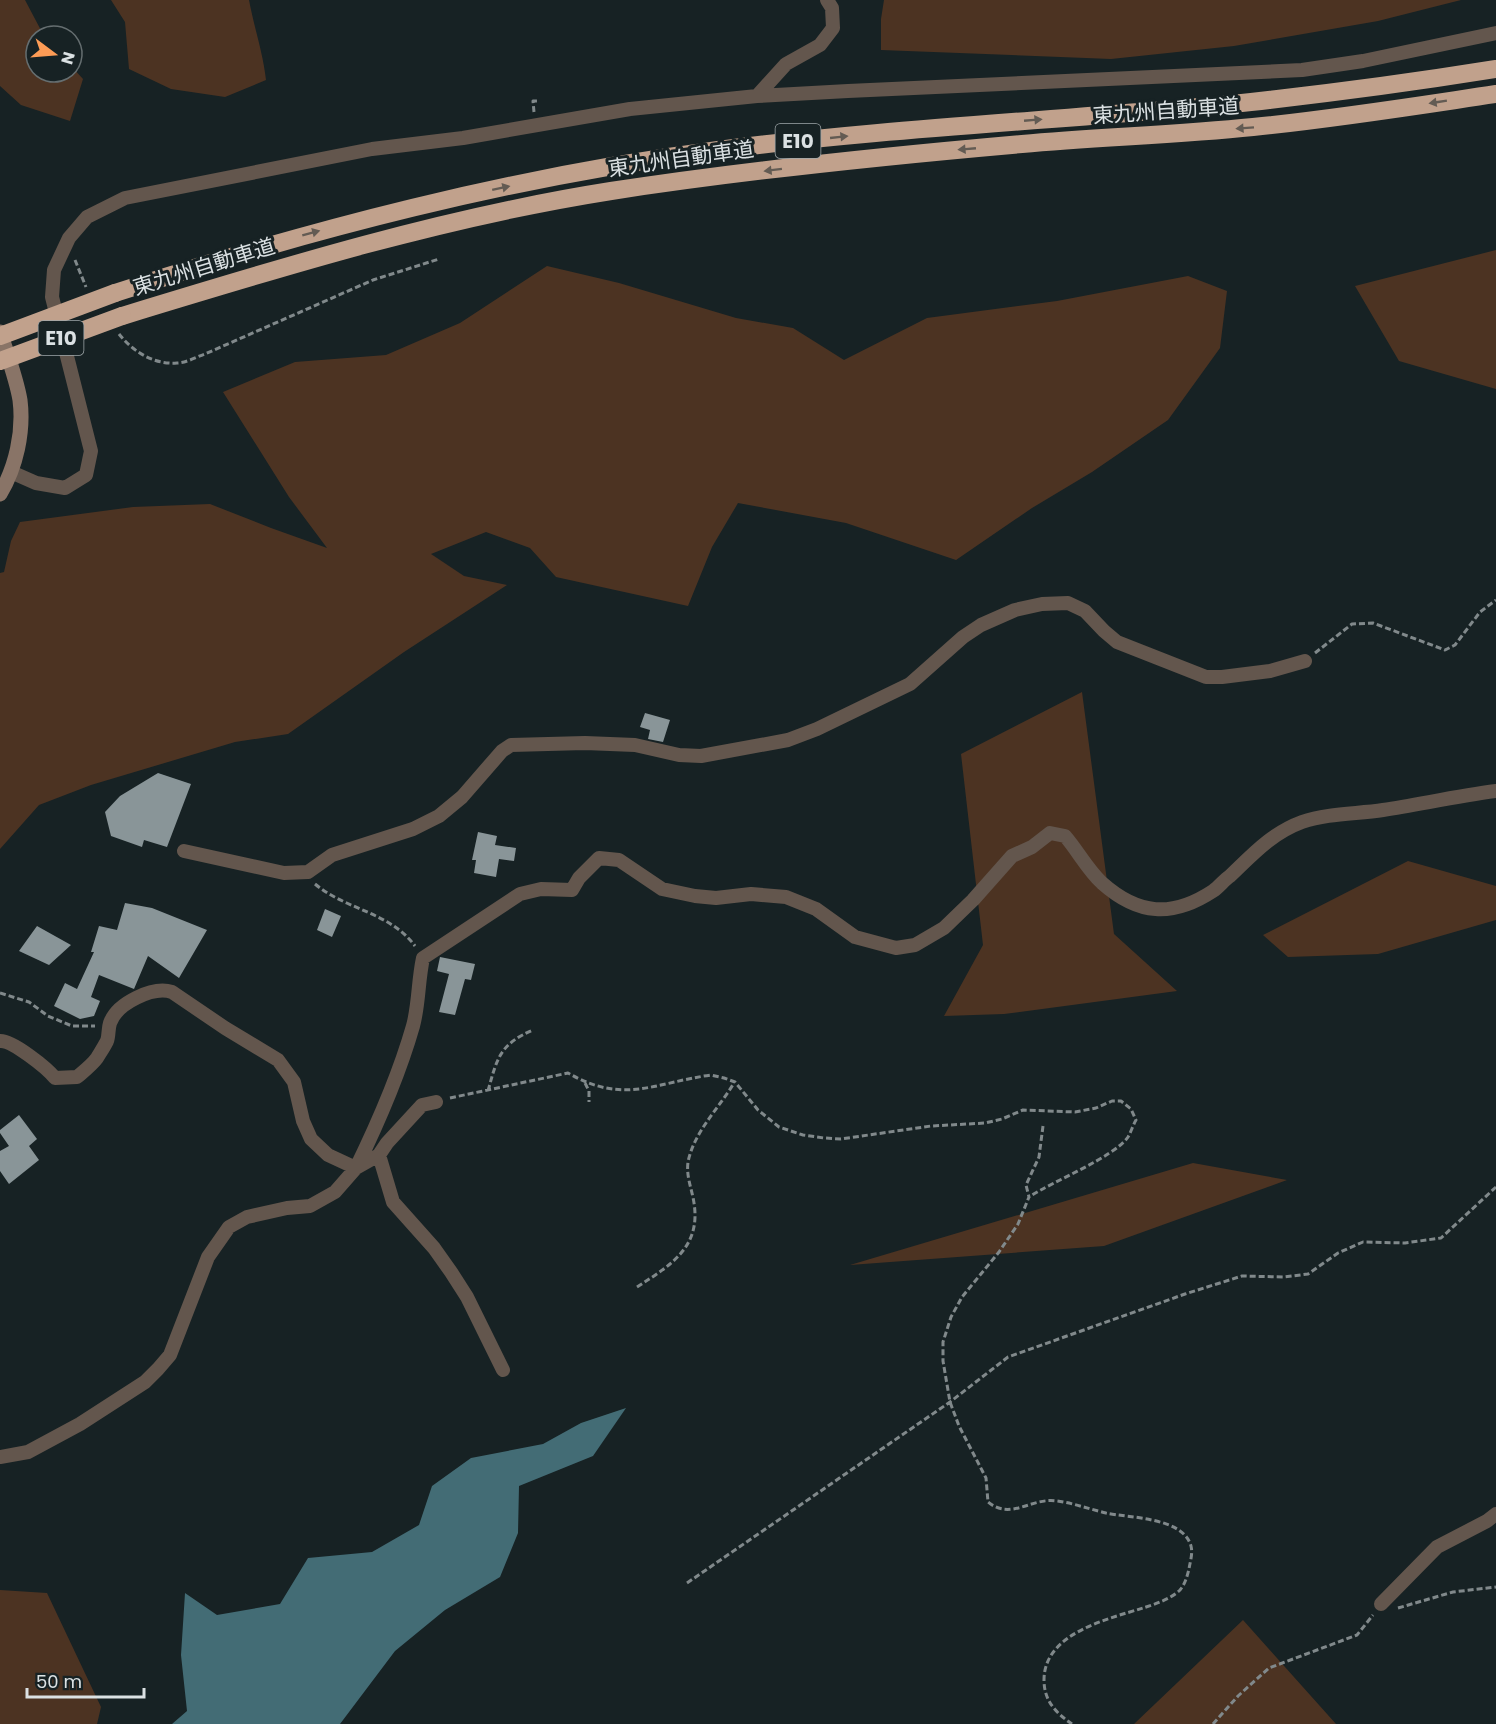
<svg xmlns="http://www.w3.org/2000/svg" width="1496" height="1724" font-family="Poppins,'Noto Sans JP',sans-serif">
  <rect width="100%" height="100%" fill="#172224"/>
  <!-- green -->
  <path fill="#4c3322" d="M0 0H25L44 36H36V72H72V67L83 79 70 121 21 105 0 86Z
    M111 0H249C254 27 263 53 266 80L225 97 171 89 129 69 125 22Z
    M884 0H1461L1378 21 1234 46 1111 59 881 50V19Z
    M1496 250V389L1399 361 1355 286Z
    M547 266 619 283 736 318 793 328 844 360 927 318 1057 301 1188 276 1227 291 1220 348 1168 420 1092 472 1032 508 956 560 846 523 738 503 712 547 688 606 556 577 530 548 486 532 431 554 464 576 507 585 404 652 288 734 235 742 91 785 39 805 0 849V573L4 572 11 541 20 522 133 507 210 504 271 528 327 548 289 497 223 392 295 362 386 355 460 323Z
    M1082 692 1114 934 1177 991 1004 1014 944 1016 983 945 961 754Z
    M1408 861 1496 886V920L1378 954 1288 957 1263 935Z
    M1193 1163 1287 1180 1104 1246 850 1265Z
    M0 1590 47 1593 101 1707 97 1724H0Z
    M1243 1620 1336 1724H1134Z"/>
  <!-- water -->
  <path fill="#436c75" d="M626 1408 593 1456 519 1486 518 1533 500 1577 445 1610 395 1651 340 1724H172L187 1711 181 1655 185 1593 217 1615 280 1604 308 1558 372 1552 419 1525 432 1486 471 1458 543 1444 581 1423Z"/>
  <!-- building -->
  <path fill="#899598" d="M645 713 670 720 663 742 648 739 650 730 640 727Z
    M158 773 191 784 167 847 144 840 142 847 111 836 105 812 120 796Z
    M478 832 497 836 495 845 516 848 514 861 499 859 496 877 474 873 476 860H472Z
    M125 903 152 908 207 930 179 978 148 956 134 989 99 975 91 997 100 1001 94 1016 80 1019 54 1006 65 983 77 989 94 952H91L99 926 117 930Z
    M325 909 341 916 332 937 317 930Z
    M37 926 71 945 49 965 19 951Z
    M440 957 475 964 471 980 465 979 455 1015 439 1012 449 974 437 971Z
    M19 1115 37 1139 29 1146 39 1160 9 1184 0 1171V1151L9 1146 0 1133V1130Z"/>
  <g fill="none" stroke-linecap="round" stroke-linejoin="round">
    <!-- path -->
    <path stroke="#81898b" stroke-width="3" stroke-dasharray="6 3" stroke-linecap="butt" d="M534 112 533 101H538
      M75 260 86 287
      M119 334C132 351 154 365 177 363 186 363 196 357 205 354L373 280 439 259
      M1315 653 1352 624 1373 623 1445 650 1455 645 1480 612 1496 600
      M315 884C346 910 390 912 415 946
      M0 993 29 1002 48 1016 72 1026H95
      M585 1083 589 1091V1102
      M488 1091C497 1058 500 1044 533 1030
      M450 1098 568 1073C624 1105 653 1083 711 1075L724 1078 735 1082 758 1110 779 1127 803 1135 824 1138 841 1139 931 1126 985 1123 1002 1119 1023 1110 1075 1112 1096 1108 1112 1101H1121L1131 1109 1136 1120C1133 1125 1131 1132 1128 1137 1113 1158 1053 1181 1029 1197
      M1043 1126 1039 1157 1026 1185 1029 1197 1018 1224 999 1252 962 1297 951 1317 943 1342V1361L950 1402 959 1426 986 1478 988 1502C1011 1521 1031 1497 1057 1501 1073 1503 1089 1509 1106 1513 1129 1518 1183 1517 1191 1546 1193 1554 1190 1562 1189 1569 1187 1577 1185 1584 1180 1590 1171 1599 1155 1604 1143 1608 1108 1619 1044 1633 1044 1680 1044 1701 1056 1713 1072 1724
      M637 1287C671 1265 701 1247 694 1203 692 1189 686 1177 688 1162 694 1132 719 1108 734 1083
      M687 1583 950 1402 1008 1357 1185 1294 1242 1276 1284 1277 1308 1274 1338 1253 1363 1242 1405 1243 1441 1238 1496 1187
      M1398 1608 1453 1592 1496 1587
      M1213 1724 1238 1696 1269 1668 1357 1635 1373 1615"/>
    <!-- street -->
    <path stroke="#63564d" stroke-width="14" d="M757 96 786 64 820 45 833 28 832 8 827 0
      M11 472 36 483 65 488 86 475 91 451 52 297 54 270 69 238 87 217 125 198 372 149 463 138 630 109 757 96 848 91 1302 70 1363 61 1496 33
      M184 851 284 873 308 872 332 855 413 829 439 816 462 797 502 751 511 745 585 743 635 745 679 755 701 756 788 740 817 729 910 684 963 637 981 625 1015 610 1042 604 1068 603 1085 611 1104 631 1117 642 1206 677H1222L1270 671 1305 661
      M0 1041C12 1040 47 1068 55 1078L77 1077C84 1071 92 1065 97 1058 100 1053 104 1047 107 1041 109 1036 108 1029 110 1023 117 1003 153 986 172 992L225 1028 278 1060 294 1082 303 1121 311 1139 328 1155 356 1168C378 1123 399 1075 413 1026 419 1004 418 981 423 958L520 894 541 889 572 890 579 878 599 858 619 860 662 889 695 896 716 898 751 894 786 897 816 909 855 937 896 948 915 945 944 928 973 900 1012 856 1032 847 1050 833 1065 836C1078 851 1087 869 1102 883 1138 915 1172 918 1213 891 1219 887 1224 880 1230 876 1253 854 1272 833 1302 822 1328 813 1357 814 1383 810 1421 804 1458 796 1496 791
      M379 1155 393 1202 434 1248 451 1272 467 1297 503 1370
      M0 1457 28 1452 80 1424 145 1382 158 1369 170 1355 208 1257 229 1227 247 1217 287 1208 310 1206 335 1192 356 1168 379 1155 387 1143 422 1105 436 1102
      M1381 1604 1437 1547 1487 1521 1496 1514"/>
    <!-- secondary -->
    <path stroke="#897467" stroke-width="15" d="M0 332C7 354 16 377 20 400 24 432 16 467 0 494"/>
    <!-- highway -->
    <path stroke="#c1a18c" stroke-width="18" d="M115 293C312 229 512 177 718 150 895 127 1074 120 1251 102 1333 93 1415 82 1496 69
      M122 316C282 267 445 217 611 191 747 170 885 156 1022 144 1099 137 1176 135 1253 127 1334 119 1415 106 1496 94"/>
    <!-- highway-bridge -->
    <path stroke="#c1a18c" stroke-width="18" d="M0 336 115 293
      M0 361 122 316"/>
  </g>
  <!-- one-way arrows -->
  <defs><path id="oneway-solid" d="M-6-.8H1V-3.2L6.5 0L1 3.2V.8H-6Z" transform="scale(1.5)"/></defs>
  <g fill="#635b53">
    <use href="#oneway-solid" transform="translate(1438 102) rotate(171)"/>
    <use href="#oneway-solid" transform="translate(1033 120) rotate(-5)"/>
    <use href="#oneway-solid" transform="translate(1245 128) rotate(176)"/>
    <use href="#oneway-solid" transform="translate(839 137) rotate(-6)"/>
    <use href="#oneway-solid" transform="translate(967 149) rotate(175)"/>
    <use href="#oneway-solid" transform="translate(773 170) rotate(173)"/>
    <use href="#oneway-solid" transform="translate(501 188) rotate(-12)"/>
    <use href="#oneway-solid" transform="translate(311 233) rotate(-15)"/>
  </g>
  <g text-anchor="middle" stroke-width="6" stroke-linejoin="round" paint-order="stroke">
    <!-- shield labels -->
    <g fill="#172224" stroke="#a0a8aa" stroke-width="1.5">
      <rect x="775.5" y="124" width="45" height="34" rx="4.5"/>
      <rect x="38.5" y="321" width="45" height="34" rx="4.5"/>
    </g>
    <g font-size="20" font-weight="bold" fill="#dbe1e3">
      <text x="798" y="148">E10</text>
      <text x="61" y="345">E10</text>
    </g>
    <!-- street labels -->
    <g font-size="21" fill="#dbe1e3" stroke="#172224">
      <text transform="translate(1166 111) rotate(-4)" y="7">東九州自動車道</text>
      <text transform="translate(681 159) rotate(-8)" y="7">東九州自動車道</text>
      <text transform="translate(204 267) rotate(-17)" y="7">東九州自動車道</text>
    </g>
  </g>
  <!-- north arrow -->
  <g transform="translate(54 54) rotate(106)"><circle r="28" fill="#172224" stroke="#656e70" stroke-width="1.5"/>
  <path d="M0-4.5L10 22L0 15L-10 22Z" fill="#fd9c56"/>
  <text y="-9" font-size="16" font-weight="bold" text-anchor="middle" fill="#dbe1e3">N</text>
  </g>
  <!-- scale -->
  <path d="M27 1688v9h117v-9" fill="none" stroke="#dbe1e3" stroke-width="3"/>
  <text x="36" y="1688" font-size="18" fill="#dbe1e3" stroke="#172224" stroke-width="4.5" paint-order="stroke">50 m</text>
</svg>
